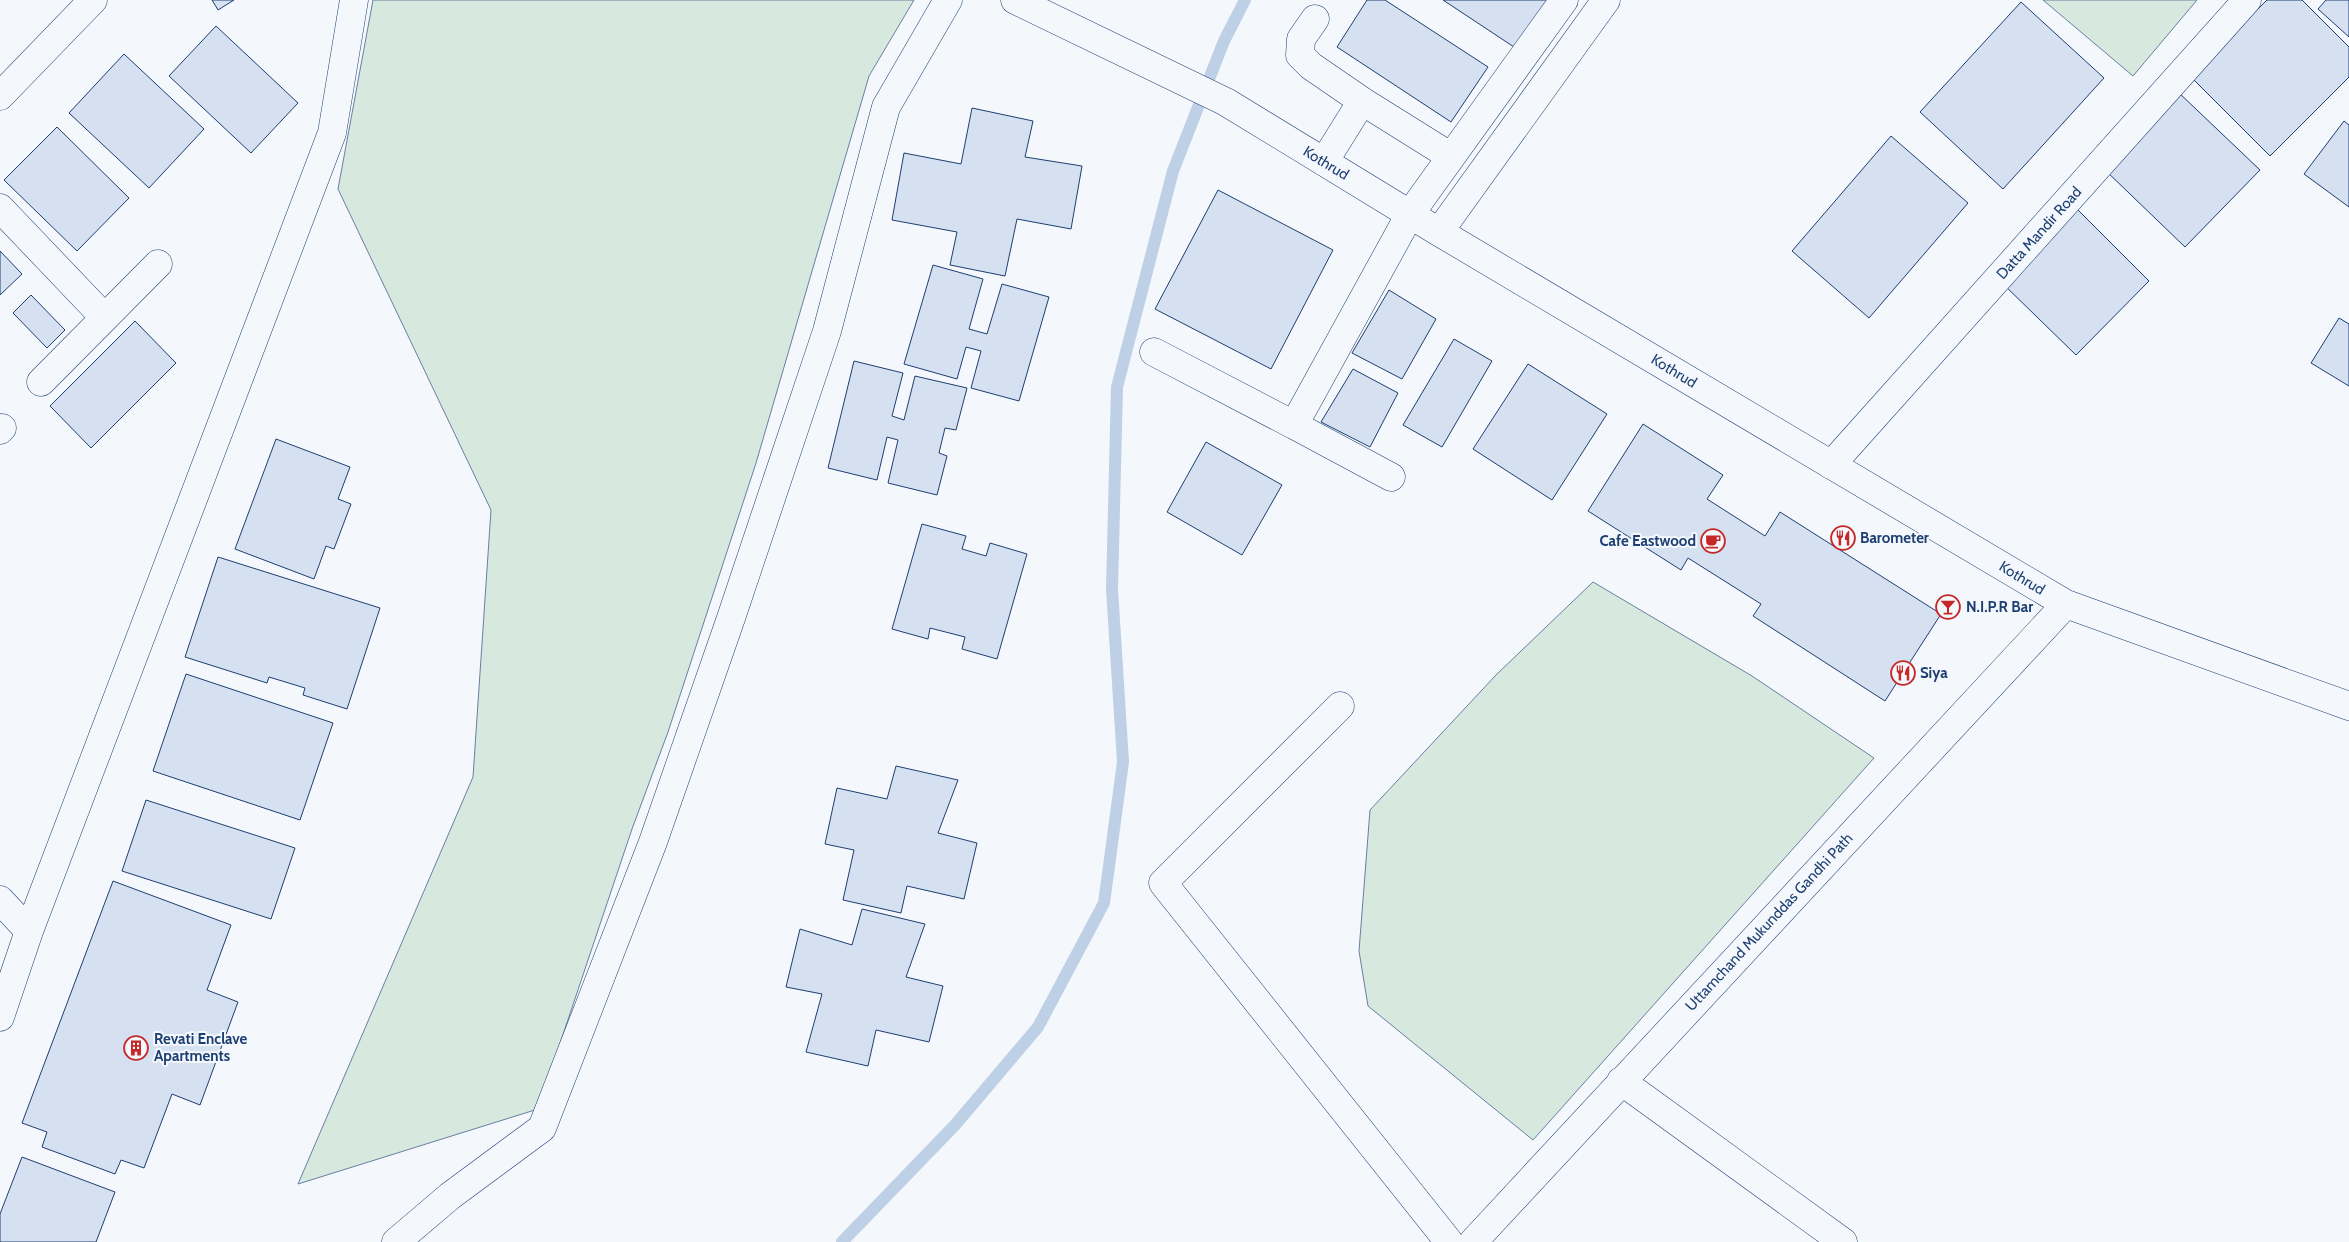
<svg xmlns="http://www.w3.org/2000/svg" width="2349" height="1242" font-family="Cabin,sans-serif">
  <rect width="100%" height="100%" fill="#f4f7fb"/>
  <!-- green -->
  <path fill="#d7e8df" stroke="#687fa3" d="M373 0H914L869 76 756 463 668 732 632 829 538 1109 298 1184 473 777 491 510 338 189Z
    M2043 0H2197L2133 76Z
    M1593 582 1752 676 1874 758 1533 1140 1368 1006 1359 951 1370 810 1496 675Z"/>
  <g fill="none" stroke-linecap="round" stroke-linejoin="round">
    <!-- stream -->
    <path stroke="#bed0e5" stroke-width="12" d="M842 1242 955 1125 1038 1027 1104 903 1123 762 1112 589 1117 387 1173 171 1224 41 1245 0"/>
  </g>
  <!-- building -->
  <path fill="#d5e0f0" stroke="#1d3f73" d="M212 0H234L218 10Z
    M1367 0H1385L1488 67 1451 122 1337 47Z
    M1443 0H1548L1517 49Z
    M2267 0H2302L2349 47V77L2270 156 2190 76Z
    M2326 0H2349V37L2318 9Z
    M2021 2 2104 78 2003 189 1920 112Z
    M216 26 298 103 251 153 169 76Z
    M124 54 204 129 149 188 69 113Z
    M2177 91 2260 170 2185 247 2103 168Z
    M972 108 1033 121 1025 157 1082 166 1071 229 1017 219 1005 276 950 265 957 232 892 220 904 153 961 164Z
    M2344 121 2349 125V207L2304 174Z
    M57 127 129 198 77 251 4 180Z
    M1891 136 1968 203 1869 318 1792 251Z
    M1218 190 1333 250 1271 369 1155 309Z
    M2073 205 2149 281 2076 355 1999 280Z
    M0 251 22 274 0 295Z
    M933 265 983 279 969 329 987 334 1002 284 1049 297 1019 401 971 388 981 351 966 347 957 379 904 364Z
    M1389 290 1436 319 1402 379 1352 353Z
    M31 295 65 330 47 348 13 313Z
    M2339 318 2349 324V386L2311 363Z
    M135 321 176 363 91 448 50 406Z
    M1454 339 1492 361 1442 447 1403 425Z
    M854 361 903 373 892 416 904 420 915 376 967 388 956 430 945 428 939 453 947 456 937 495 888 483 898 440 887 437 877 480 828 468Z
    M1528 364 1607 414 1552 500 1473 449Z
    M1353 369 1398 393 1370 447 1321 422Z
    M1643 424 1723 475 1707 499 1765 536 1780 512 1941 614 1885 701 1753 616 1761 604 1688 558 1681 570 1588 511Z
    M276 439 350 467 338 499 351 504 334 549 326 546 314 579 235 549Z
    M1206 442 1282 485 1242 555 1167 512Z
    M922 524 966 536 962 549 986 556 990 543 1027 554 997 659 962 649 965 637 930 628 928 639 892 629Z
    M218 557 380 608 347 709 303 695 305 688 269 677 267 683 185 657Z
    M186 674 333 723 300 820 153 771Z
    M896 766 958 780 938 833 977 843 964 899 907 886 901 913 843 900 854 850 825 844 837 788 887 799Z
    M146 800 295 848 271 919 122 871Z
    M113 881 231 925 207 990 238 1002 200 1105 172 1094 144 1168 121 1160 115 1174 42 1147 47 1132 22 1123Z
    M862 909 925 924 906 977 943 986 929 1042 876 1030 868 1066 806 1052 822 994 786 987 800 929 852 945Z
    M22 1157 115 1192 96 1242H0V1214Z"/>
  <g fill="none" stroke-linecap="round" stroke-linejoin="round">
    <!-- minor casing -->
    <g stroke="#1d3f73" stroke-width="29">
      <path id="minor" d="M1015 0 1226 102 1439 232 2066 604 2349 706
        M1315 19 1301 39 1300 55 1311 66 1362 101 1450 156
        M0 96 93 0
        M1324 162 1362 101
        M0 208 104 317
        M1439 232 1606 0
        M1154 352 1294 425 1410 214 1564 0
        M41 382 158 264
        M1294 425 1391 477
        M0 430 2 428
        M1831 465 2247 0
        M1340 706 1163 883 1449 1242
        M0 900 29 931
        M0 1017 29 931 332 133 354 0
        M1621 1081 1843 1242
        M396 1242 450 1196 542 1128 653 842 731 618 827 331 886 107 948 0
        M1473 1242 2066 604"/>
    </g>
    <!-- minor -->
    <use href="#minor" stroke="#f4f7fb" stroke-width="28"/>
  </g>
  <!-- icons -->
  <defs>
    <g id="restaurant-ring" transform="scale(1.25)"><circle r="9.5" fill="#f4f7fb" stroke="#c62828" stroke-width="1.5"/><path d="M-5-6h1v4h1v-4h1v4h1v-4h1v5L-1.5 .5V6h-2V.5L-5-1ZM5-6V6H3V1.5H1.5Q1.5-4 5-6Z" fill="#c62828"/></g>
    <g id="cafe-ring" transform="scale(1.25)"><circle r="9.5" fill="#f4f7fb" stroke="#c62828" stroke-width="1.5"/><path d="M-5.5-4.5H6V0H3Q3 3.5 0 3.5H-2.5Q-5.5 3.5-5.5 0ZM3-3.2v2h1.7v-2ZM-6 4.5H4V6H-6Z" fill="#c62828"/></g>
    <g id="bar-ring" transform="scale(1.25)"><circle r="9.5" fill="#f4f7fb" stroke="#c62828" stroke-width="1.5"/><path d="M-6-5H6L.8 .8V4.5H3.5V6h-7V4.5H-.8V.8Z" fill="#c62828"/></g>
    <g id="building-ring" transform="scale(1.25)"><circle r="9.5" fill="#f4f7fb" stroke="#c62828" stroke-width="1.5"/><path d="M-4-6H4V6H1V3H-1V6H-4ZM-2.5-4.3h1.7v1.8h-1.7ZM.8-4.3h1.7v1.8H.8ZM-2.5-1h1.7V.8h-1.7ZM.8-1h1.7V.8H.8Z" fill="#c62828"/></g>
  </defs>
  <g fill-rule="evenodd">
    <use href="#restaurant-ring" x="1843" y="538"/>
    <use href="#cafe-ring" x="1713" y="541"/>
    <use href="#bar-ring" x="1948" y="607"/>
    <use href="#restaurant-ring" x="1903" y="673"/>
    <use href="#building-ring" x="136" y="1048"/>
  </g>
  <g text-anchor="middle" stroke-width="4" stroke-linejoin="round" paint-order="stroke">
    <!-- street labels -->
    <g font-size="15" fill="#1d3f73" stroke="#f4f7fb">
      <text transform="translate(1326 163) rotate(31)" y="5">Kothrud</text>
      <text transform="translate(2039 233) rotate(-48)" y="5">Datta Mandir Road</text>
      <text transform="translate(1674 371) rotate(31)" y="5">Kothrud</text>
      <text transform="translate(2022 578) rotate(31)" y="5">Kothrud</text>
      <text transform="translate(1769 922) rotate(-47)" y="5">Uttamchand Mukunddas Gandhi Path</text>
    </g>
    <!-- poi labels -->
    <g font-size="15" font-weight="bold" fill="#1d3f73" stroke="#f4f7fb" text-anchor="start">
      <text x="1860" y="543">Barometer</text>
      <text x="1696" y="546" text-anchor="end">Cafe Eastwood</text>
      <text x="1966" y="612">N.I.P.R Bar</text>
      <text x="1920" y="678">Siya</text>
      <text x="154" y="1044">Revati Enclave<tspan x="154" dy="17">Apartments</tspan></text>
    </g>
  </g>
</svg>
